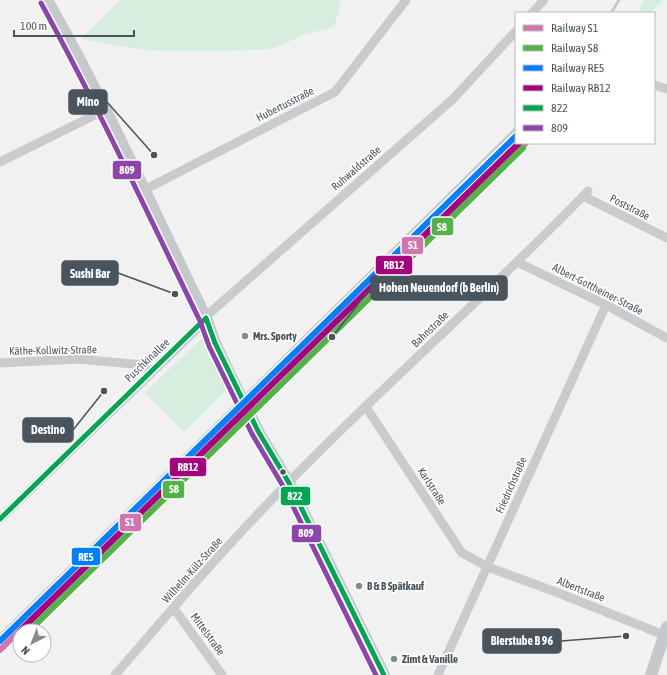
<svg xmlns="http://www.w3.org/2000/svg" width="667" height="675" font-family="'Asap Condensed',sans-serif">
  <rect width="100%" height="100%" fill="#f1f1f1"/>
  <!-- green -->
  <path fill="#d7eedf" d="M120 0H341L340 7 334 27 306 34 272 49 222 51H165L144 50 81 39Z
    M644 0H663L650 13H637Z
    M203 338 227 390 184 432 145 393 199 341Z"/>
  <g fill="none" stroke-linecap="round" stroke-linejoin="round">
    <!-- minor -->
    <path stroke="#c9cbcc" stroke-width="9" d="M532 13 544 0
      M654 85 667 89
      M0 162 105 110
      M144 190 335 92 406 0
      M583 196 667 238
      M517 262 606 305 667 338
      M0 363 77 359 144 365 151 372
      M366 407 462 553 488 567 561 594 664 635
      M0 519 200 326 212 311 453 99 516 31
      M173 609 178 614 222 675
      M115 675C162 621 208 566 257 515 363 403 481 302 588 191
      M438 675 606 305"/>
    <!-- major -->
    <path stroke="#c6c9cc" stroke-width="12" d="M47 0C106 103 154 212 206 318L215 343 234 383
      M258 431 289 483 384 675
      M651 675 667 627"/>
    <!-- rail -->
    <path stroke="#c5c6c7" stroke-width="2.5" d="M611 13 619 0
      M0 635 213 427 516 128"/>
    <!-- major-bridge -->
    <path stroke="#c6c9cc" stroke-width="12" d="M234 383 258 431"/>
    <!-- bus-1 casing -->
    <g stroke="#fff" stroke-width="8">
      <path id="bus-1" d="M206 318 215 343 258 431 289 483 384 675
        M0 519 206 318"/>
    </g>
    <!-- bus-2 casing -->
    <g stroke="#fff" stroke-width="8">
      <path id="bus-2" d="M41 3C98 107 148 214 200 321L209 346 252 434 283 486 376 675"/>
    </g>
    <!-- bus-1 -->
    <use href="#bus-1" stroke="#00a651" stroke-width="5"/>
    <!-- bus-2 -->
    <use href="#bus-2" stroke="#8e44ad" stroke-width="5"/>
    <!-- rail-1 casing -->
    <g stroke="#fff" stroke-width="9">
      <path id="rail-1" d="M0 650 410 248 526 143"/>
    </g>
    <!-- rail-2 casing -->
    <g stroke="#fff" stroke-width="9">
      <path id="rail-2" d="M29 631 523 148"/>
    </g>
    <!-- rail-3 casing -->
    <g stroke="#fff" stroke-width="9">
      <path id="rail-3" d="M0 641 516 136"/>
    </g>
    <!-- rail-4 casing -->
    <g stroke="#fff" stroke-width="9">
      <path id="rail-4" d="M20 631 519 143"/>
    </g>
    <!-- rail-1 -->
    <use href="#rail-1" stroke="#d474ae" stroke-width="6"/>
    <!-- rail-2 -->
    <use href="#rail-2" stroke="#52b447" stroke-width="6"/>
    <!-- rail-3 -->
    <use href="#rail-3" stroke="#0080ff" stroke-width="6"/>
    <!-- rail-4 -->
    <use href="#rail-4" stroke="#a5027d" stroke-width="6"/>
  </g>
  <!-- markers -->
  <g fill="#848b90" stroke="#fff" stroke-width="1.5">
    <circle cx="245" cy="336" r="4"/>
    <circle cx="359" cy="586" r="4"/>
    <circle cx="394" cy="659" r="4"/>
  </g>
  <circle fill="#49545c" stroke="#fff" stroke-width="1.5" cx="283" cy="472" r="3.5"/>
  <g text-anchor="middle" stroke-width="3.5" stroke-linejoin="round" paint-order="stroke">
    <!-- street labels -->
    <g font-size="11" fill="#49545c" stroke="#fff">
      <text transform="translate(285 104) rotate(-27)" y="4">Hubertusstraße</text>
      <text transform="translate(356 168) rotate(-41)" y="4">Ruhwaldstraße</text>
      <text transform="translate(630 207) rotate(27)" y="4">Poststraße</text>
      <text transform="translate(598 289) rotate(27)" y="4">Albert-Gottheiner-Straße</text>
      <text transform="translate(430 329) rotate(-44)" y="4">Bahnstraße</text>
      <text transform="translate(53 350) rotate(-1)" y="4">Käthe-Kollwitz-Straße</text>
      <text transform="translate(147 360) rotate(-44)" y="4">Puschkinallee</text>
      <text transform="translate(511 485) rotate(-66)" y="4">Friedrichstraße</text>
      <text transform="translate(432 486) rotate(57)" y="4">Karlstraße</text>
      <text transform="translate(192 570) rotate(-48)" y="4">Wilhelm-Külz-Straße</text>
      <text transform="translate(581 589) rotate(21)" y="4">Albertstraße</text>
      <text transform="translate(208 634) rotate(54)" y="4">Mittelstraße</text>
    </g>
    <!-- poi labels -->
    <g font-size="11" font-weight="bold" fill="#49545c" stroke="#fff" text-anchor="start">
      <text x="253" y="340">Mrs. Sporty</text>
      <text x="367" y="590">B &amp; B Spätkauf</text>
      <text x="402" y="663">Zimt &amp; Vanille</text>
    </g>
  </g>
  <!-- callouts -->
  <path fill="none" stroke="#49545c" stroke-width="1.5" d="M154 155L107 102M175 294L118 273M332 337L371 288M104 391L73 430M626 636L561 641"/>
  <g fill="#49545c" stroke="#fff" stroke-width="1.5">
    <circle cx="154" cy="155" r="4"/>
    <circle cx="175" cy="294" r="4"/>
    <circle cx="332" cy="337" r="4"/>
    <circle cx="104" cy="391" r="4"/>
    <circle cx="626" cy="636" r="4"/>
  </g>
  <g fill="#49545c" stroke="#49545c" stroke-width="1.5">
    <rect x="69" y="90" width="38" height="24" rx="4"/>
    <rect x="62" y="261" width="56" height="24" rx="4"/>
    <rect x="371" y="276" width="136" height="24" rx="4"/>
    <rect x="23" y="418" width="50" height="24" rx="4"/>
    <rect x="483" y="629" width="78" height="24" rx="4"/>
  </g>
  <g font-size="12" text-anchor="middle" font-weight="bold" fill="#fff">
    <text x="88" y="106">Mino</text>
    <text x="90" y="278">Sushi Bar</text>
    <text x="439" y="292">Hohen Neuendorf (b Berlin)</text>
    <text x="48" y="434">Destino</text>
    <text x="522" y="645">Bierstube B 96</text>
  </g>
  <g stroke="#fff" stroke-width="1.5">
    <rect x="112" y="160" width="30" height="20" rx="4" fill="#8e44ad"/>
    <rect x="431" y="217" width="23" height="19" rx="4" fill="#52b447"/>
    <rect x="401" y="236" width="23" height="19" rx="4" fill="#d474ae"/>
    <rect x="375" y="255" width="38" height="20" rx="4" fill="#a5027d"/>
    <rect x="169" y="457" width="38" height="20" rx="4" fill="#a5027d"/>
    <rect x="162" y="480" width="23" height="19" rx="4" fill="#52b447"/>
    <rect x="280" y="486" width="31" height="20" rx="4" fill="#00a651"/>
    <rect x="119" y="513" width="23" height="19" rx="4" fill="#d474ae"/>
    <rect x="291" y="524" width="31" height="19" rx="4" fill="#8e44ad"/>
    <rect x="71" y="547" width="30" height="19" rx="4" fill="#0080ff"/>
  </g>
  <g font-size="11" text-anchor="middle" font-weight="bold" fill="#fff">
    <text x="127" y="174">809</text>
    <text x="442" y="231">S8</text>
    <text x="413" y="249">S1</text>
    <text x="394" y="269">RB12</text>
    <text x="188" y="471">RB12</text>
    <text x="174" y="493">S8</text>
    <text x="295" y="500">822</text>
    <text x="130" y="526">S1</text>
    <text x="306" y="537">809</text>
    <text x="86" y="561">RE5</text>
  </g>
  <!-- legend -->
  <rect x="515" y="12" width="140" height="132" fill="#ffffff" stroke="#b6bbbe"/>
  <rect x="523" y="25" width="20" height="6" fill="#d474ae" stroke="#b6bbbe"/>
  <text x="551" y="32" font-size="12" fill="#49545c">Railway S1</text>
  <rect x="523" y="45" width="20" height="6" fill="#52b447" stroke="#b6bbbe"/>
  <text x="551" y="52" font-size="12" fill="#49545c">Railway S8</text>
  <rect x="523" y="65" width="20" height="6" fill="#0080ff" stroke="#b6bbbe"/>
  <text x="551" y="72" font-size="12" fill="#49545c">Railway RE5</text>
  <rect x="523" y="85" width="20" height="6" fill="#a5027d" stroke="#b6bbbe"/>
  <text x="551" y="92" font-size="12" fill="#49545c">Railway RB12</text>
  <rect x="523" y="105" width="20" height="6" fill="#00a651" stroke="#b6bbbe"/>
  <text x="551" y="112" font-size="12" fill="#49545c">822</text>
  <rect x="523" y="125" width="20" height="6" fill="#8e44ad" stroke="#b6bbbe"/>
  <text x="551" y="132" font-size="12" fill="#49545c">809</text>
  <!-- north arrow -->
  <g transform="translate(32 643) rotate(222)"><circle r="19" fill="#ffffff" stroke="#b6bbbe"/>
  <path d="M0-3L7 15L0 10L-7 15Z" fill="#848b90"/>
  <text y="-6" font-size="11" font-weight="bold" text-anchor="middle" fill="#49545c">N</text>
  </g>
  <!-- scale -->
  <path d="M14 30v6h120v-6" fill="none" stroke="#49545c" stroke-width="2"/>
  <text x="20" y="30" font-size="12" fill="#49545c" stroke="#ffffff" stroke-width="3" paint-order="stroke">100 m</text>
</svg>
